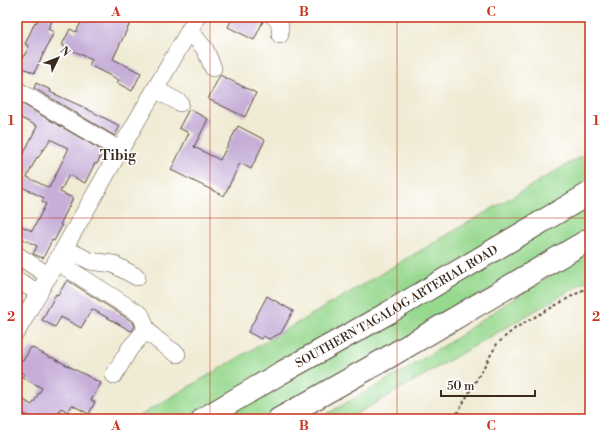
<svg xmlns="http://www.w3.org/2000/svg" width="607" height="436" font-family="'Libre Bodoni',serif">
  <rect width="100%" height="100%" fill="#fff"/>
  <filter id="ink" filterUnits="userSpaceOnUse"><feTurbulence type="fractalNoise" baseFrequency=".025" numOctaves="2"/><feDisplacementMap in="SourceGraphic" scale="8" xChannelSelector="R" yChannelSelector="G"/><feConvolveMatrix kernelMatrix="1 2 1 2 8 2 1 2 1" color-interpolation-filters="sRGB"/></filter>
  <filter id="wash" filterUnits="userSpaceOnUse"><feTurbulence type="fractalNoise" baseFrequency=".012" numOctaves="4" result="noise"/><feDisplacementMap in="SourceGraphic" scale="16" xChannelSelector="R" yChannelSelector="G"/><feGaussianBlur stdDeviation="0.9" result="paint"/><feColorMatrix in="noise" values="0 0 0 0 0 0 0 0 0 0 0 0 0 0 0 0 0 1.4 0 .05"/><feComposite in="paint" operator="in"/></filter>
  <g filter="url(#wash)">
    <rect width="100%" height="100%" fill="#f0ebd4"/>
    <!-- green -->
    <path fill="#98d990" stroke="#6a8257" d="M590 151V184L343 330 189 419H134Z
      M590 203V231L268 419H218Z
      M590 251V279L348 419H318L405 370 450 342 501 307Z"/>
    <g id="blocks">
      <!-- building -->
      <path fill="#c6aed8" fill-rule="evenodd" d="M39 17H54L48 29 54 32 34 73 19 66 29 46 25 44 35 22 36 23Z
        M84 17H133L113 59 141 73 132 91 117 83 119 80 89 65 92 60 62 45 70 29 76 32Z
        M233 17H264V19L254 40 228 27Z
        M220 75 256 93 245 117 208 99Z
        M36 83 51 90 50 92 81 106 120 126 115 136 34 88Z
        M19 102 103 151 97 164 95 163 85 183 69 175 60 192 73 198 60 225 62 226 54 241 52 240 43 258 33 254 37 246 17 236V224L32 231 46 204 42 202 44 198 22 187 17 196V152L23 155 37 126 17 116V106ZM50 139 68 148V150L49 188 27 177 37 157 38 158 43 149 44 150Z
        M189 109 208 119 194 147 220 160 238 126 265 140 251 169 240 163 224 196 171 170 189 133 179 128Z
        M67 280 133 322 135 326 133 330 131 331 92 309 81 328 61 317 55 327 42 320 56 294 58 295Z
        M267 296 293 311 281 333 269 339 263 336 261 339 248 332Z
        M31 347 51 358V357L101 383 91 400 95 402 89 414 72 405 68 412 61 408 55 419H33L25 414 22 419H17V396L32 405 42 388 22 377 24 374 17 370V358L23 361Z"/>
    </g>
  </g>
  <g filter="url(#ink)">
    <use href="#blocks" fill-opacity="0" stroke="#564739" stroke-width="1"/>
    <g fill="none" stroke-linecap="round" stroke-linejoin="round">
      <!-- minor casing -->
      <g stroke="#564739" stroke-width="18">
        <path id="minor" d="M274 17C281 21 280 27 280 35
          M189 30 205 49 213 68
          M155 89 180 103
          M17 90 120 150
          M64 248 90 261 113 264 137 277
          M17 255 49 276
          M56 261 141 315C143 320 145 326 147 330 154 339 168 348 177 354
          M17 280 39 293
          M17 331 120 150 197 17
          M114 375 130 348 147 329"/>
      </g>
      <!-- highway casing -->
      <g stroke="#564739" stroke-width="24">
        <g id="highway">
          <path id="s1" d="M203 419 279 374 388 313 590 193"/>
          <path d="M279 419 387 358 590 239"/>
        </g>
      </g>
      <!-- path -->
      <path stroke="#564739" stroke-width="2" stroke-dasharray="3 3" stroke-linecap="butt" d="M454 419 497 344 507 335 517 327 590 286"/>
      <!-- minor -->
      <use href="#minor" stroke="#fff" stroke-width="17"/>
      <!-- highway -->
      <use href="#highway" stroke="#fff" stroke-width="22"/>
    </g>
  </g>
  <!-- grid -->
  <path fill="none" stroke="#c8321e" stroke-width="1" stroke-opacity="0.55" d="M210 17V419M397 17V419M17 218H590"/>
  <g text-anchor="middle" stroke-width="3" stroke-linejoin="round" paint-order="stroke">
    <!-- street labels -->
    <g font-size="12" fill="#3b2a1e" stroke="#fff">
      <text dy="4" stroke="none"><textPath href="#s1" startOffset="224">SOUTHERN TAGALOG ARTERIAL ROAD</textPath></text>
    </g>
    <!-- quarter labels -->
    <g font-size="14" font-weight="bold" fill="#3b2a1e" stroke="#fff">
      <text x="118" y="160">Tibig</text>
    </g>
  </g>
  <!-- margin -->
  <rect width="607" height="436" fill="none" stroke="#fff" stroke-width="44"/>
  <!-- north arrow -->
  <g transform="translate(58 58) rotate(47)" stroke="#ffffff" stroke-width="3" paint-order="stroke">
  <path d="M0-3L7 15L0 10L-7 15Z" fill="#3b2a1e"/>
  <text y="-6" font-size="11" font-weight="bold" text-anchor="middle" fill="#3b2a1e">N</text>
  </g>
  <!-- scale -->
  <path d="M441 390v6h94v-6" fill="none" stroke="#3b2a1e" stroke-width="2"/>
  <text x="447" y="390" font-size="12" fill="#3b2a1e" stroke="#ffffff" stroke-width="3" paint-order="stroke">50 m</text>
  <rect x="22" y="22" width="563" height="392" fill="none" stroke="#c8321e" stroke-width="1.5"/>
  <g font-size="13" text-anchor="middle" font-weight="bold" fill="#c8321e">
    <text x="116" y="16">A</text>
    <text x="304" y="16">B</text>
    <text x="491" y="16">C</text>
    <text x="11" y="125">1</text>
    <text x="596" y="125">1</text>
    <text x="11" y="321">2</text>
    <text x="596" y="321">2</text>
    <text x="116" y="430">A</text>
    <text x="304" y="430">B</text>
    <text x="491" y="430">C</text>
  </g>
</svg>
